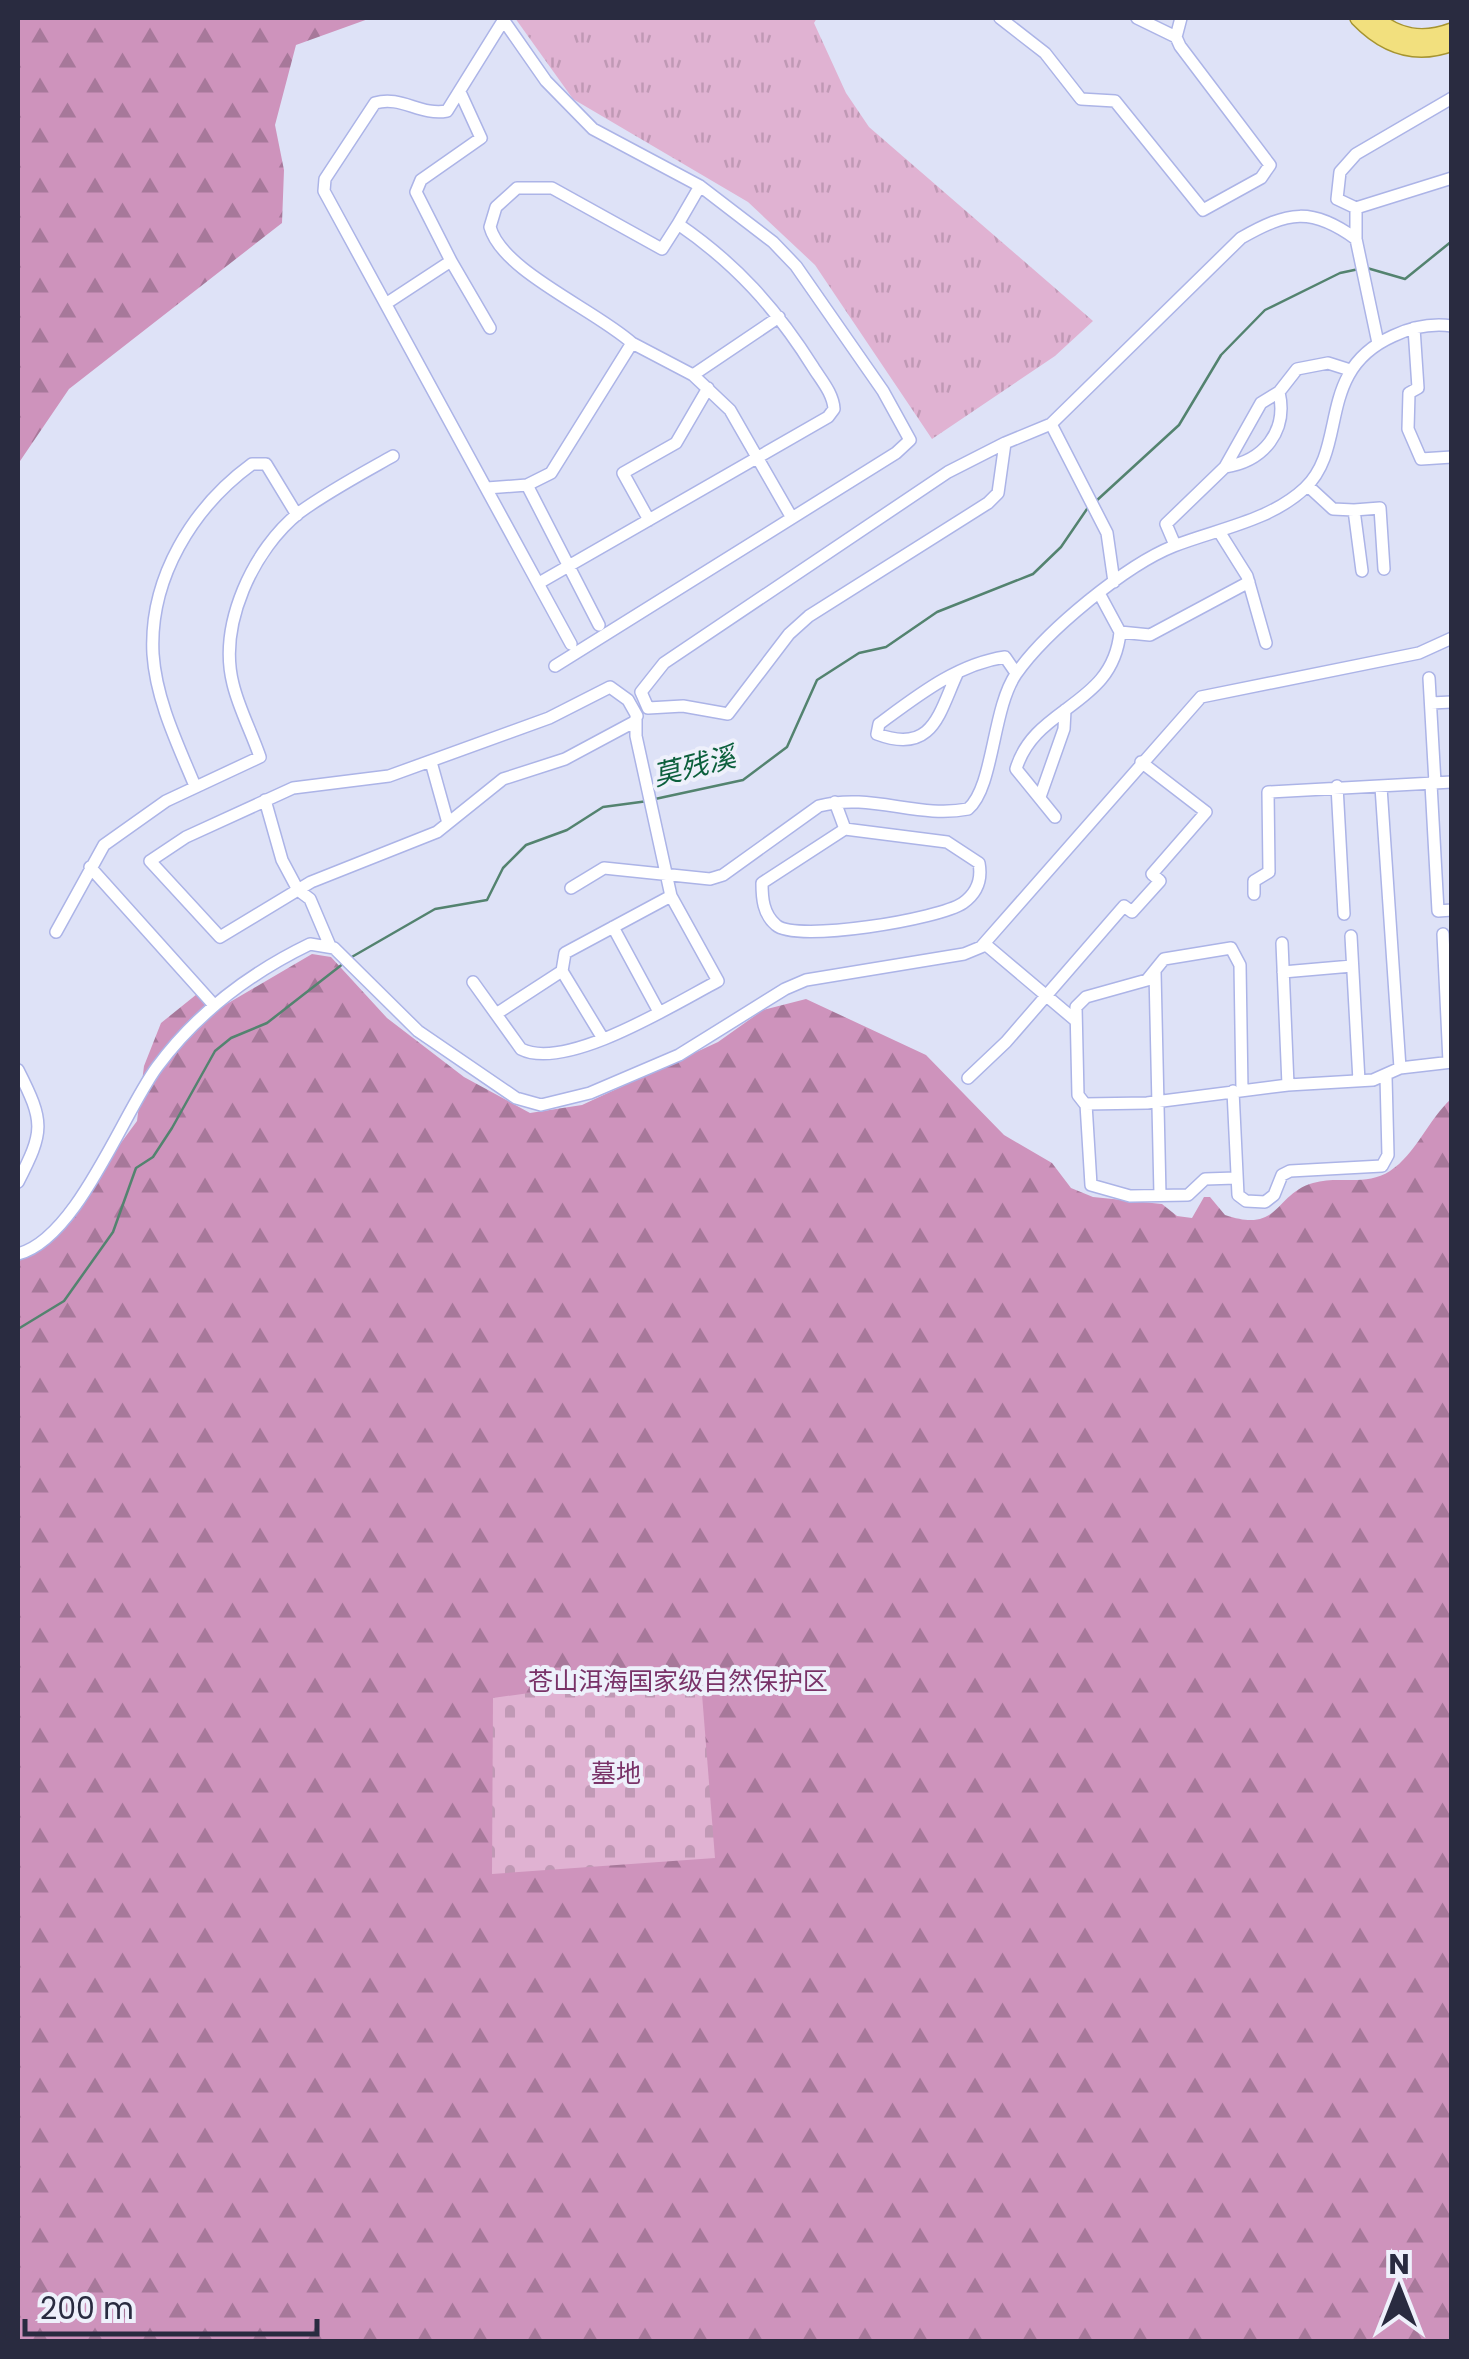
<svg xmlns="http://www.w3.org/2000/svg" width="1469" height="2359" font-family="Poppins,'Noto Sans SC',sans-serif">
  <defs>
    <pattern id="grass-tufts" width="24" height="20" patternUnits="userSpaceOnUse" patternTransform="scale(2.5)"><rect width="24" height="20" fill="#e0b2d2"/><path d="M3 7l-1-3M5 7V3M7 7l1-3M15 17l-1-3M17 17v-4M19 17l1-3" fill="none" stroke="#c099b5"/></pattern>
    <pattern id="forest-firs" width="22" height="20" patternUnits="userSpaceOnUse" patternTransform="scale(2.5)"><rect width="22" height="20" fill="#ce93bc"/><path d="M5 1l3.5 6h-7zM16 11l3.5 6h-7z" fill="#a7789a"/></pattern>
    <pattern id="cemetery-stones" width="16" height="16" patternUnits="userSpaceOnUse" patternTransform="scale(2.5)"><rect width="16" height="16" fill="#e0b2d2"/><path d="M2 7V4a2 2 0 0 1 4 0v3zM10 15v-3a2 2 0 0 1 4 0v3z" fill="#c099b5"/></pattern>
  </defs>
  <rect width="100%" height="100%" fill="#dee2f7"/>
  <!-- grass -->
  <path fill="url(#grass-tufts)" d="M515 18H817L814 23 846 93 869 127 1093 321 1055 356 932 439 815 265 748 202 573 99Z"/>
  <!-- forest -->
  <path fill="url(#forest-firs)" d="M18 18H371L296 45 275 125 284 170 282 223 69 389 18 464Z
    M312 954 331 957 387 1018 464 1077 530 1113 582 1105 718 1042 763 1010 806 999 926 1055 1004 1135 1052 1163 1071 1188 1093 1197 1162 1204 1177 1216 1192 1218 1204 1197H1210L1225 1215C1281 1234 1274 1194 1313 1183 1340 1175 1365 1187 1390 1171 1416 1154 1428 1120 1451 1099V2341H18V1257L33 1255 46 1245 137 1121 144 1066 161 1023 197 994 213 1012Z"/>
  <!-- cemetery -->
  <path fill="url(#cemetery-stones)" d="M700 1669 715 1858 492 1874 493 1698Z"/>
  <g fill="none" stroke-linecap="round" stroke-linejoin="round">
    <!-- stream -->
    <path stroke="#53836f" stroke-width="2.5" d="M1367 268 1405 279 1452 241
      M1095 502 1179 425 1221 355 1265 310 1340 273 1359 269
      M655 799 743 780 787 747 817 680 859 653 886 647 937 612 1033 574 1061 547 1089 506
      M350 958 435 909 487 900 503 868 526 845 567 830 603 807 648 801
      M18 1329 64 1301 113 1232 136 1168 153 1157 172 1128 215 1051 231 1038 267 1023 344 963"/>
    <!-- minor casing -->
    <g stroke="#acb4e7" stroke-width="14">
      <path id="minor" d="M502 18 546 81 593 129 700 186 773 242 796 266 883 391 910 440 896 453 555 666
        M1000 18 1045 53 1081 99 1115 101 1203 210 1261 178 1270 165 1180 46 1176 37 1181 18
        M1137 18 1176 37
        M503 21 447 111C420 116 401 95 375 103L325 179 324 191 571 644
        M1452 98 1356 154 1340 172 1337 199 1356 208 1452 178
        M1356 239V208
        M451 261 490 328
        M387 303 451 261 416 192 421 180 481 138 460 92
        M1414 328 1418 388 1409 393 1408 429 1421 459 1452 457
        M632 343 693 375 730 410 792 518
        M693 375 779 317
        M1051 424 1107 533 1114 582
        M1005 443 948 472 664 663 641 692 648 708 683 706 728 714 789 634 809 616 988 503 998 493 1005 443 1051 424 1241 238C1288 211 1312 207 1356 239L1378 343
        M1225 467C1264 461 1288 431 1279 392
        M527 485 599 625
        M1308 486 1333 509 1354 510 1362 571
        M487 488 527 485 551 473 632 343C594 309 502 271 490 227L496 207 517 188H552L662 249 678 224
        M1354 510 1380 508 1384 569
        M649 520 623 473 676 443 708 388
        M1220 533 1247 576 1266 643
        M1175 545 1166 524 1225 467 1261 403 1279 392 1297 369 1328 363 1350 370
        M539 583 828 417 834 409C833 393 821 380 813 367 776 308 735 263 678 224L700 186
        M1099 593 1120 632 1150 635 1249 582
        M957 674C939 713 933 755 877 734L879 724C917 696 957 664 1005 657L1016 673
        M1429 678 1435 783
        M1431 703 1452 702
        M634 722 565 759 503 779 437 832 311 882 220 937 150 861 186 837 293 788 389 776 549 718 610 687 628 700 637 716
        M431 762 448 823
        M1431 784 1438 911 1452 910
        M195 786C178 745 156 700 153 654 149 578 193 507 252 464H266L297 515
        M1337 786 1344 914
        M1381 787 1400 1068
        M1040 797 1064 729 1065 710
        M265 800 282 860 298 890 310 899 330 946
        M835 802 845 829 762 883C762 898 763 914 776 925 796 943 940 919 963 903 977 893 982 879 979 863L947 842 845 829
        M1055 817 1016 769C1035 705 1113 707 1120 632
        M90 867 213 1004
        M571 888 604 868 710 879 723 875 819 806C870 792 918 819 968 809 994 787 992 709 1016 674 1046 631 1126 565 1174 546 1217 529 1270 521 1305 488 1349 446 1315 371 1393 336 1412 327 1430 323 1452 326
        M1254 894V881L1269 872 1268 792 1452 782
        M613 927 659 1012
        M56 932 104 845 166 801 260 757C252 733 239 709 233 684 218 625 253 549 300 512 329 491 361 474 393 456
        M1443 934 1449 1062
        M1351 936 1359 1081
        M1282 943 1288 1085
        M985 944 1075 1020
        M562 971 565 953 671 896
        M1155 972 1160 1195
        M1283 972 1352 966
        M473 982 521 1049C566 1072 676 1003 718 981L671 896 636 736V717
        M496 1014 562 971 602 1037
        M18 1070C45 1123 44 1131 18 1182
        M968 1078 1006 1042 1124 906 1132 912 1160 881 1152 874 1206 812 1141 762
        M1242 1090 1240 965 1231 948 1164 959 1147 980 1086 997 1076 1007 1078 1095 1085 1104 1147 1103 1288 1085 1373 1080 1400 1068 1452 1062
        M1233 1091 1238 1195 1246 1201 1265 1202 1274 1195 1282 1175 1290 1171 1382 1166 1388 1155 1386 1077
        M1086 1104 1091 1185 1130 1196 1188 1195 1205 1179 1236 1178
        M18 1254C77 1239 123 1113 157 1067 197 1013 250 973 310 944L334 948 418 1031 516 1098 541 1105 590 1093 679 1055 785 989 806 980 964 954 981 947 1201 697 1419 653 1452 638"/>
    </g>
    <!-- major casing -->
    <g stroke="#a69430" stroke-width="18">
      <path id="major" d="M1358 18C1384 45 1415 57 1452 43
        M1375 18C1398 38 1423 42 1452 31"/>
    </g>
    <!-- minor -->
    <use href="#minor" stroke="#fff" stroke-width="11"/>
    <!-- major -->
    <use href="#major" stroke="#f2e07e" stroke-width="15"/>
  </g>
  <g text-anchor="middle" stroke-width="8" stroke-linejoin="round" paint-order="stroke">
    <!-- park labels -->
    <g font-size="25" fill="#793268" stroke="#eef0fb">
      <text x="678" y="1690">苍山洱海国家级自然保护区</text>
      <text x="616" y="1782">墓地</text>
    </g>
    <!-- water labels -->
    <g font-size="28" font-style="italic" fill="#0c603c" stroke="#eef0fb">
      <text transform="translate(694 766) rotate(-14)" y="10">莫残溪</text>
    </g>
  </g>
  <!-- border -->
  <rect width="1469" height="2359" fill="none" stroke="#292b40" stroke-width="40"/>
  <!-- north arrow -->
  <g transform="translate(1399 2289)" stroke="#eef0fb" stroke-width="8" paint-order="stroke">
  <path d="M0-8L18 38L0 25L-18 38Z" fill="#292b40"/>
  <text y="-15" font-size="28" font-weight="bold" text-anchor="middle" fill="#292b40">N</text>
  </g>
  <!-- scale -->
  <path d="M25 2319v15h292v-15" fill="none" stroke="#292b40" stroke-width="5"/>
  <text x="40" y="2319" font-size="30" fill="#292b40" stroke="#eef0fb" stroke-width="8" paint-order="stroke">200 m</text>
</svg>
